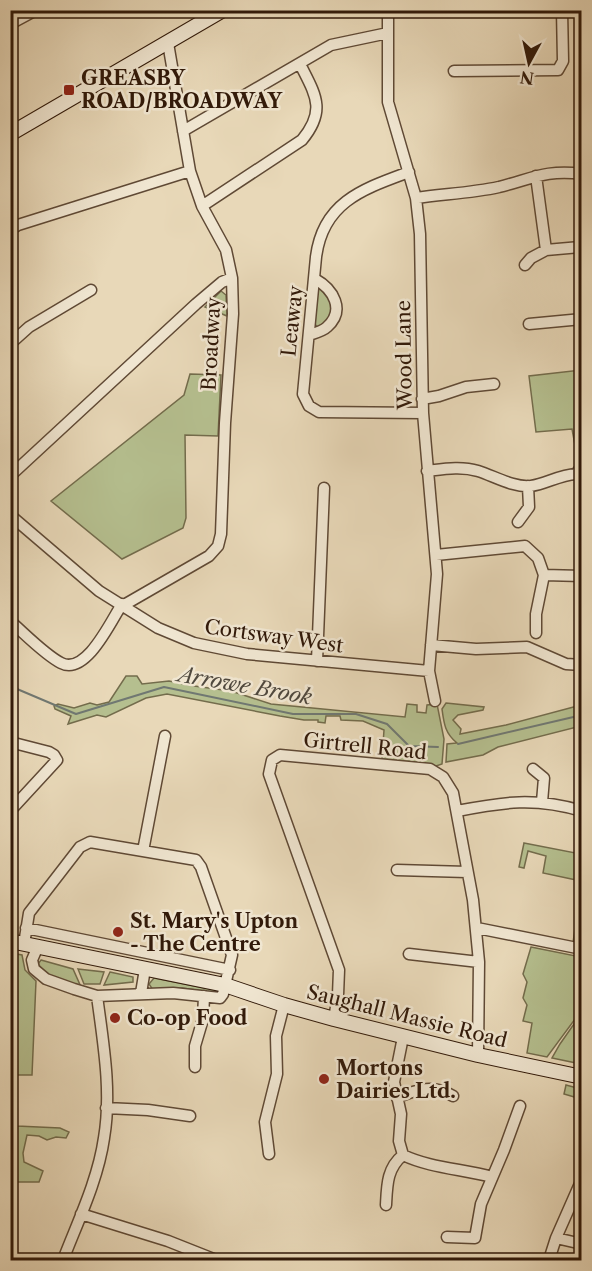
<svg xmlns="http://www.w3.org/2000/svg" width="592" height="1271" font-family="'Libre Caslon Text',serif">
  <rect width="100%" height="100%" fill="#e8d8b8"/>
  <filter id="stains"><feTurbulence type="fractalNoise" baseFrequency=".00333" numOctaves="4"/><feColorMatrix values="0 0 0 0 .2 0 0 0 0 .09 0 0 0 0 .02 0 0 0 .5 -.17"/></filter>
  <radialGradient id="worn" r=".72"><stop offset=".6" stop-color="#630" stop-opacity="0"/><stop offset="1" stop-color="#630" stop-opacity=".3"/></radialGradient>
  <!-- green -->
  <path fill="#b5bf8f" stroke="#736c4c" stroke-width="1.5" d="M318 285 333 304 328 322 318 328 314 323Z
    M221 291 226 295 227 316 205 307Z
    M581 370V382L577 396 582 398 581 460 578 461 572 429 536 432 529 376Z
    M190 374 221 375 218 436 185 435 186 518 183 528 122 559 51 501 184 395Z
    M126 676H137L142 684 169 681 194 686 231 691 271 704 405 717 407 704 417 705V712L426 713 427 705 437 704 444 739 442 764 436 766 382 759 384 730 363 721 341 720 340 716H326L325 723 318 722V720H304L280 716 167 694 146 698 106 717 97 715 68 724 71 716 55 709 54 706 58 704 74 708 90 703 97 705 109 702Z
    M446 703 484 707 483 710 458 715 453 720 461 729 460 734 506 725 581 705V726L498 747 483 755 446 762 447 744 457 743C445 733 444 724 442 709Z
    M524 843 581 854V881L543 873 546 856 528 851 524 868 519 867Z
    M576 922 581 923V945L573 943Z
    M531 947 581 957V1011L547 1057 527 1053 532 1023 523 1021 527 1005 523 998 527 982 523 974Z
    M11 953 22 955 25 970 36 981 32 1075H11Z
    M41 960 73 969 81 987C65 986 47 977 38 964Z
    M78 969 104 972 100 984H84Z
    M110 972 133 977V982L104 985Z
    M154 978 219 991 218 993 182 988 153 990 149 984Z
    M581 1014V1064L552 1058 560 1044Z
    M566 1085 581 1089V1099L564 1094Z
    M10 1120 17 1126 60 1128 69 1132 66 1138 56 1137 47 1140 39 1136 27 1135 23 1153 24 1162 43 1171 39 1182H11Z"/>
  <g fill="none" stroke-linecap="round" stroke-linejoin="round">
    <!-- stream -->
    <path stroke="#707872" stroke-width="2" d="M10 686 76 714 164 687 293 714H356L387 724 409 746 438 747
      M458 744 582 715"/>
    <!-- street casing -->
    <g stroke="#5f4935" stroke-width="13">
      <path id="street" d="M388 10V102L416 198 420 234 423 413 437 574 429 671 435 701
        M10 24 36 10
        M454 71 558 70 563 61 562 10
        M183 131 331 45 388 33
        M10 139V149
        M409 172C363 189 323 202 316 257L303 394 309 406 319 412 423 413
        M416 198C443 194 472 193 499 187 531 179 547 169 582 174
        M202 206 302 140C327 110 315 94 300 64
        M10 230 18 225 190 171
        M546 250 580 247
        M525 265 531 258 546 250 536 176
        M529 324 582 319
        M309 335C315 333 323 331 327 327 346 310 333 289 315 279
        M10 344 29 327 91 290
        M422 399 439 396 466 387 494 384
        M427 471C444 469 461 466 478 471 494 476 514 488 531 486 546 484 559 475 576 474L582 466
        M10 476 196 304 222 282 232 278
        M10 515 99 591 158 628 194 643 247 654 429 671
        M518 522 529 507 528 486
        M436 555 525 546 538 558 544 575 536 614V633
        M544 575 582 576
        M124 605 209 556 218 546 221 534 225 423 233 314 232 278 226 250 202 206 190 171 168 43
        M10 621C24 633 45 655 61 663 86 676 111 621 122 604
        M431 645 476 649 527 647 566 664 582 665
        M317 661 324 488
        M10 742 49 752 54 755 57 760 10 811
        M533 769 544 778 542 802
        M457 811C503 802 535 797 582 811
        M143 851 165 736
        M397 870 467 872
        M26 928 230 970
        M477 928 582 949
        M24 944 29 913 80 847 90 842 196 860 201 867 232 955 223 994 220 998 173 993 97 996 74 989 46 979 34 969 32 960 38 946
        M409 954 479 962
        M141 993 145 969
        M334 1019 338 995 339 970 269 774 272 760 280 755 430 769 443 777 453 793 473 900 479 962 478 1055
        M403 1037 394 1082 401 1114 399 1141 403 1155C430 1168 463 1169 492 1177
        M195 1067V1046L203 1019 204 996
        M397 1098C417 1089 434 1084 453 1096
        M106 1108 148 1110 190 1116
        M269 1154 265 1122 277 1074 276 1036 284 1005
        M386 1205C387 1185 387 1168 403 1155
        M81 1214 168 1241 216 1260
        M447 1237 475 1238 481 1204 504 1150 520 1106
        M556 1238 582 1244
        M63 1260C78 1221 98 1180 104 1138 112 1091 103 1042 97 996
        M549 1260 556 1238 582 1179"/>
    </g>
    <!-- secondary casing -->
    <g stroke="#311909" stroke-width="16">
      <path id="secondary" d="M10 134 223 10
        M10 941 225 985 284 1005 334 1019 478 1055 582 1077"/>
    </g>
    <!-- street -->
    <use href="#street" stroke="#f0e6d1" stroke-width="10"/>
    <!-- secondary -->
    <use href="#secondary" stroke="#f0e6d1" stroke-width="14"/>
  </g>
  <!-- markers -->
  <g fill="#8f2418" stroke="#f0e6d1" stroke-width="2">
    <rect x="63" y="84" width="12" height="12" rx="3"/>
    <circle cx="118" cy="932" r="6"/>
    <circle cx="115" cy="1018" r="6"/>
    <circle cx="324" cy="1079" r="6"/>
  </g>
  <g text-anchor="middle" stroke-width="5" stroke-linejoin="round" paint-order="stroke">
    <!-- poi labels -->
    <g font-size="20" font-weight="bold" fill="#311909" stroke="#f0e6d1" text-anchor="start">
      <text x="81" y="85">GREASBY<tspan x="81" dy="23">ROAD/BROADWAY</tspan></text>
      <text x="130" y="928">St. Mary's Upton<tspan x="130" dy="23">- The Centre</tspan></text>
      <text x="127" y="1025">Co-op Food</text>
      <text x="336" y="1075">Mortons<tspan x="336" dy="23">Dairies Ltd.</tspan></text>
    </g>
    <!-- street labels -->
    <g font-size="20" fill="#311909" stroke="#f0e6d1">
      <text transform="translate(292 321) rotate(-84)" y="7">Leaway</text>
      <text transform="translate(211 344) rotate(-87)" y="7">Broadway</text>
      <text transform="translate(404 355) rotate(-91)" y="7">Wood Lane</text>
      <text transform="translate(274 636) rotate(8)" y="7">Cortsway West</text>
      <text transform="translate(365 746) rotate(6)" y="7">Girtrell Road</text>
      <text transform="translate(407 1016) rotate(14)" y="7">Saughall Massie Road</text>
    </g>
    <!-- water labels -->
    <g font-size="21" font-style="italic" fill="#50493e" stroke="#f0e6d1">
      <text transform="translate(245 686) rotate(10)" y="7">Arrowe Brook</text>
    </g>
  </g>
  <!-- margin -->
  <rect width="592" height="1271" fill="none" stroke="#e8d8b8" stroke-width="36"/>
  <rect x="12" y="12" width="568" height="1247" fill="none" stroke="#311909" stroke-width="3"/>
  <rect x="18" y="18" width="556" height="1235" fill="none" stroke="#311909" stroke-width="1.5"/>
  <!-- north arrow -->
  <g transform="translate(529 63) rotate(188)" stroke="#f0e6d1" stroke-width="4.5" paint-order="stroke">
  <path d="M0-4.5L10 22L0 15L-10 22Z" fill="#311909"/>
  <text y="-9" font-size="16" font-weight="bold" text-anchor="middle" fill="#311909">N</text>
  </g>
  <rect width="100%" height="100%" filter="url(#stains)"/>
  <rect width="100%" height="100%" fill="url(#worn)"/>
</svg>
